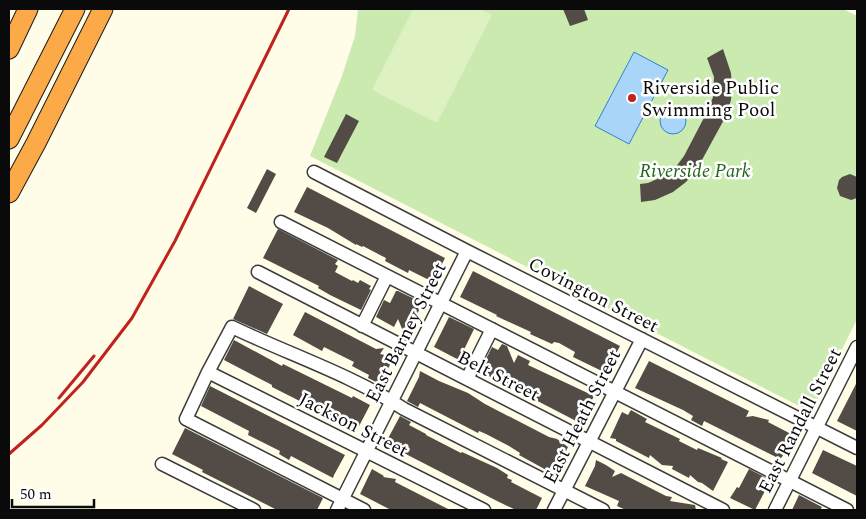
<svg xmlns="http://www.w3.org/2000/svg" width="866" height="519" font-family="Spectral,serif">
  <rect width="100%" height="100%" fill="#fffce7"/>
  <!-- green -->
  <path fill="#caeab0" d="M358 9H843L857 16V319L811 412 310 156 342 76 355 36Z"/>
  <!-- pitch -->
  <path fill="#ddf1c2" d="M413 9H479L492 15 437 123 372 90Z"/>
  <!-- water -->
  <path fill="#a9d5f9" stroke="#2d84d3" d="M634 52 668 70 629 144 595 126Z
    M660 121a13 13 0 1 1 26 0a13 13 0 1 1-26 0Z"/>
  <!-- building -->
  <path fill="#534c46" d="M563 9H584L588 20 570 26Z
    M723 49 731 73 732 88 731 100 726 116 697 169 686 182 673 192 655 200 641 202 640 184 648 183 664 176 675 168 684 156 707 112 713 97 714 77 707 58Z
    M346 114 359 121 337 163 324 157Z
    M267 169 276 174 256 213 247 208Z
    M850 174 857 177V198L851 200 840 196 837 188 839 180 842 177Z
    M307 187 445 258 433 282 409 270 408 273 385 261 386 258 380 255 363 246 362 247 356 244V245L328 228 294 212Z
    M278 229 338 260 335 264 338 266 335 272 352 281 353 280 358 283 360 280 371 286 369 289 371 290 361 310 330 295 318 288 319 286 263 258Z
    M473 271 620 346 606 373 573 357 575 352 559 343 554 342 552 344 530 334 531 332 496 316 497 315 460 297Z
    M249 286 283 304 267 334 233 319Z
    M396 291H398L423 303 405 336 398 319 394 327 376 317 384 300 390 303Z
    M305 312 376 349 384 348 380 354 394 357 380 384 368 378 369 375 352 366 354 362 324 347 322 351 293 335Z
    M449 317 474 329 459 360 434 347Z
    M234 340 282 366 283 364 352 398 353 396 370 405 357 430 272 387V385L224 360Z
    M502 344 507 346 514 363 518 355 530 361 528 365 594 396 580 423 487 375 483 365 492 347 498 350Z
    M649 361 749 411 746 417 753 416 769 420 768 422 793 435 782 457 780 459 704 421 702 426 691 420 693 416 683 410 635 388Z
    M420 371 439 381 468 393 485 404 549 437 557 439 568 447 557 469 551 466 548 471 519 455 520 453 509 446 486 434 479 431 478 433 420 403 418 407 407 401 419 377Z
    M857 382V431L837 421Z
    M210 386 345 455 334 475 333 478 291 456 289 460 279 454 280 451 248 435 249 431 201 406Z
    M631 410 647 419 645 422 680 439 679 441 697 450 698 448 722 458 721 459 728 462 713 491 702 483 698 482 690 475 689 478 672 469 673 466 662 465 650 455 649 458 616 441V439L610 438 622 412 628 415Z
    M400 416 411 422 409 425 426 434V435L461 453 462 452 497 468 508 475 507 478 512 480 511 482 542 498 536 510H516L499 502 398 450 402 443 384 446Z
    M185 428 323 498 317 510H277L202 472 203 470 172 454Z
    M823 450 857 466V496L812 473Z
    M596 460 606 465 615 471 612 477 621 473 666 496 672 497 670 501 695 505 696 510H626L617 506 619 501 585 486 595 466Z
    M372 469 384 476 383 477 396 479 395 482 450 510H391L360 494Z
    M749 469 770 480 765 488 766 489 755 510 730 498 737 487 739 488Z
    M799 495 822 507 820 510H792Z"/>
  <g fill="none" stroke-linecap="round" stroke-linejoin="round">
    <!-- minor casing -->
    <g stroke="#3d3d3d" stroke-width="15">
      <path id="minor" d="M314 172 467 251 857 448
        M281 222 847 510
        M258 272 723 510
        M362 326 387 276
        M208 372 484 510
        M467 379 492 329
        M162 464 254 510
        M337 510 467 251
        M364 510 186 419 208 372 232 327C288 354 352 375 404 409L603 510
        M554 510 642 339
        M775 510 857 347"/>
    </g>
    <!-- highway casing -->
    <g stroke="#1b1b1b" stroke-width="21">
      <path id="highway" d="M9 49 28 9
        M9 139 75 9
        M9 193 36 143 103 9"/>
    </g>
    <!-- minor -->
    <use href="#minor" stroke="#fff" stroke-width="12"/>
    <!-- highway -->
    <use href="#highway" stroke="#fca948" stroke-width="19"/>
    <!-- rail -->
    <path stroke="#c0221d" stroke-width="3" d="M59 398 94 356
      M9 454 42 425 83 382 132 318 175 241 289 9"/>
  </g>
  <!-- markers -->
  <circle fill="#c0221d" stroke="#fff" stroke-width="2" cx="632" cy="98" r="5"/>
  <g text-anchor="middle" stroke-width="5" stroke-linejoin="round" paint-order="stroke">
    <!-- poi labels -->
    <g font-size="19" fill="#0a0a0a" stroke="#fff" text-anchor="start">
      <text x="642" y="94">Riverside Public<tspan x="642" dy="22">Swimming Pool</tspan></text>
    </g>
    <!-- park labels -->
    <g font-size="19" font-style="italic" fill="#226419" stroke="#fff">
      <text x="695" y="177">Riverside Park</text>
    </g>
    <!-- street labels -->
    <g font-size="19" fill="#0a0a0a" stroke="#fff">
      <text transform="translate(594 294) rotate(27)" y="7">Covington Street</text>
      <text transform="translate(405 332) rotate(-63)" y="7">East Barney Street</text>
      <text transform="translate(499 375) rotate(27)" y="7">Belt Street</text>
      <text transform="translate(581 416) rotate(-63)" y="7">East Heath Street</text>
      <text transform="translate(799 420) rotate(-63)" y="7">East Randall Street</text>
      <text transform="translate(354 424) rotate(27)" y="7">Jackson Street</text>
    </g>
  </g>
  <!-- border -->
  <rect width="866" height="519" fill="none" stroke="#0a0a0a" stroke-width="20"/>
  <!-- scale -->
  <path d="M12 499v8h82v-8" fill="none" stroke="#0a0a0a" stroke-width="2.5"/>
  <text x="20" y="499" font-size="15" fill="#0a0a0a" stroke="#ffffff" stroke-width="4" paint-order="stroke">50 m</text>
</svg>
